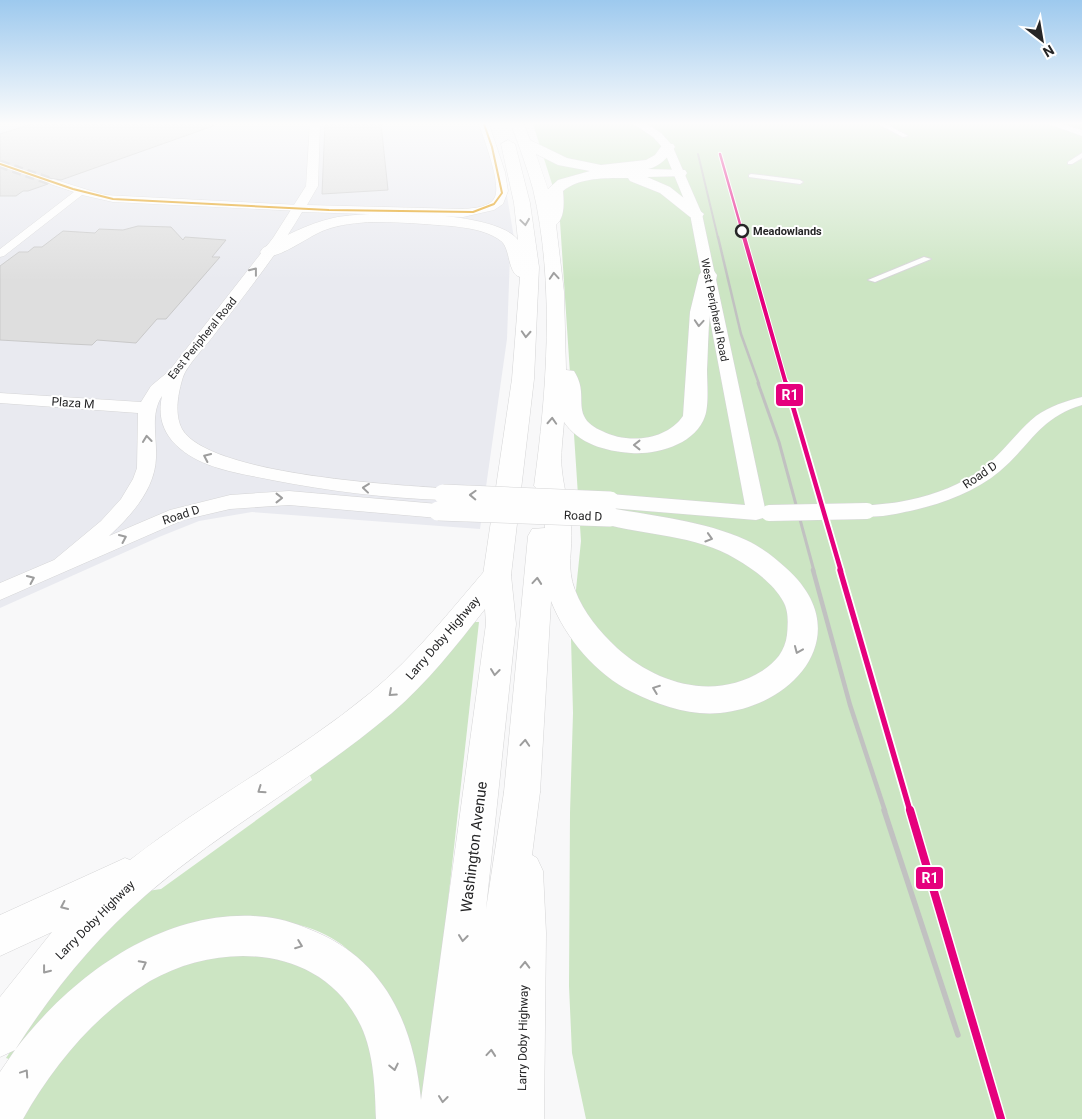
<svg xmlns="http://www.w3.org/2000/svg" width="1082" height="1119" font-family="Roboto,sans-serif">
  <rect width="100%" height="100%" fill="#f8f8f9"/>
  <!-- built -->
  <path fill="#e9eaf0" d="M0 124H488L504 178 514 238 510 255 507 339 480 529 252 512 199 521 159 537 0 608Z"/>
  <!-- green -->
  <path fill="#cce5c3" d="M533 124H1082V1119H586L572 1053 569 986 570 813 573 713 571 638 581 541 559 206Z
    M475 622H479L430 1064 422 1119 361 963C354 957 348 949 341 944 312 923 276 919 242 918L12 1060 6 1058 55 986 110 926 148 891 161 889 312 780 309 773Z
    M255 950 312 967 342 992 374 1045 386 1119H19L52 1061 97 1014 176 964Z"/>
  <!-- building -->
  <path fill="#dedede" stroke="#c9c9c9" d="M32 124H213V126L61 180 49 178 48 184 28 191H23L16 196H0V134Z
    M325 124H381L388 190 322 194Z
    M138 226 171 227 183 240 185 237 226 240 212 257H220L166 319H157L136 343 97 340 92 345 70 344 0 340V266L19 252H28L34 247H42L63 231 95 233 99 229 123 230Z"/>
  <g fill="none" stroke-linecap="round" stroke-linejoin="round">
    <!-- minor-tunnel -->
    <path stroke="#cececf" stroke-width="9" stroke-dasharray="9 5" stroke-linecap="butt" d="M0 164 53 182"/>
    <!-- pedestrian casing -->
    <g stroke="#d5d5d6" stroke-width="2">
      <path id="pedestrian" d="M878 124H886L908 136 903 137Z
        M1082 153V158L1072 164H1068V162Z
        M751 174 800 180 803 182 800 184 749 177V175Z
        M924 257 931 259 875 282 868 280Z"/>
    </g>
    <!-- minor casing -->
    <g stroke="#d5d5d6" stroke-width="1">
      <path id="minor" d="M1049 124H1062L1082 130V136Z
        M53 179 104 195 300 205 305 208 300 211 113 202 82 195 4 256 0 257V249L74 192 50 184V180Z
        M1082 397V405C1039 418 1031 445 1000 471 975 492 942 504 910 511 895 514 876 519 861 515L859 511 861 507C873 504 887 504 899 502 926 497 952 489 975 474 999 459 1014 434 1036 416 1050 406 1066 401 1082 397Z"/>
    </g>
    <!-- tertiary casing -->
    <g stroke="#d5d5d6" stroke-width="1">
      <path id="tertiary" d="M310 124H320L318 186 307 205 463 209C473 208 490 208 495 197 501 182 484 140 479 124H489L505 172 508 191 503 204 494 210 463 217 302 212C277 255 245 294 214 335 206 346 187 365 183 377 178 393 174 414 182 429 208 474 392 485 443 488L450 489 453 494 450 499 443 500C385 498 329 491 272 480 239 473 201 469 176 445 162 431 158 415 162 396 150 414 157 437 156 458 155 489 131 516 109 536L170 510 230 495 289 491 438 504 445 506 448 511 445 516 438 518 289 505 230 509 183 520 0 600V583L54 560 101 521 121 499 133 479 137 468 138 413 0 403V393L141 402 151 386 169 371 273 238 306 186Z
        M634 124H647L661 133 672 145 702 214 766 513 763 518 756 520 610 508 603 506 600 501 603 496 610 494 745 505 690 214 663 148 653 137Z"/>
    </g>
    <!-- primary casing -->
    <g stroke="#d5d5d6" stroke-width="1">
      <path id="primary" d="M497 565 507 568 511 575 516 624 486 909 504 792 510 781 522 776 534 781 540 792 532 855 537 858 543 871 546 933 544 1119H376C375 1088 374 1054 361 1026 322 944 220 941 150 981 96 1014 54 1064 23 1119H0V1072L15 1050 0 1057V997L52 932 0 956V915L112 864 125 858 130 860C207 800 295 755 370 693 415 656 450 611 487 568ZM485 609 486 624 421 1100C414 1028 387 962 316 932 300 925 284 919 266 917 166 906 73 974 15 1050 52 992 94 940 146 895 224 828 314 779 392 713 427 683 456 646 485 609Z"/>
    </g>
    <!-- motorway casing -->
    <g stroke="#d5d5d6" stroke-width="1">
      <path id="motorway" d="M511 124H524L530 140 567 158 601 165 646 160 655 155 663 144H673L675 147C667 158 661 166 648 169L685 170 687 173 685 176 647 177 670 187 704 214 702 217H690L660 193 630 181 628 178C606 178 580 177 563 191 564 202 565 218 556 225L564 292 566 370 574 371C586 390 578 402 584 416 587 423 595 428 602 431 627 444 666 441 683 416L690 312 699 275 702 271 708 270 714 271 717 275C715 287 711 300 710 313 708 332 708 351 707 370 707 382 709 405 705 416 696 444 657 455 631 453 605 451 579 444 564 422 563 437 560 455 562 471 564 490 570 508 571 527 573 550 566 567 575 590 584 613 599 631 617 648 657 684 714 701 762 671 776 662 785 651 787 635 788 624 789 611 783 601 774 584 752 568 736 559 695 534 645 536 601 523L597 517 601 511 610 508C655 516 704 521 746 540 761 547 774 557 786 568 857 631 798 705 720 713 690 716 658 705 632 692 596 674 566 639 551 601L540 792 534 803 522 808 510 803 504 792 528 536 532 529 545 528 540 492 534 486C547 392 555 282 533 189 527 167 519 146 511 124ZM536 154 558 165 590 171 558 180 548 189Z
        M508 140 515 144 530 203 539 267 534 379 511 575 507 582 497 585 487 582 483 575 512 379 520 277C507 273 511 249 501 241 482 226 447 226 424 224 392 222 355 219 325 230 308 236 279 260 263 256L260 252 263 248C285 236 307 224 333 218 367 210 496 210 518 240L514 203 501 144Z"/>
    </g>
    <!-- pedestrian -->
    <use href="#pedestrian" fill="#fefefe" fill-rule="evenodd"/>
    <!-- minor -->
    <use href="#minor" fill="#fefefe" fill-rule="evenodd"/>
    <!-- tertiary -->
    <use href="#tertiary" fill="#fefefe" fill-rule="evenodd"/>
    <!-- primary -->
    <use href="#primary" fill="#fefefe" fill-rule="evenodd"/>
    <!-- motorway -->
    <use href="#motorway" fill="#fefefe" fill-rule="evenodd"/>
    <!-- rail-far4 -->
    <path stroke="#c1c1c1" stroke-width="2" d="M698 154 718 238"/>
    <!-- rail-far3 -->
    <path stroke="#c1c1c1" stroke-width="2.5" d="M718 237 741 334 759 384"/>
    <!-- rail-far2 -->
    <path stroke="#c1c1c1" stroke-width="3" d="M758 383 779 442 814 571"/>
    <!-- rail-far1 -->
    <path stroke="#c1c1c1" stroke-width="4.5" d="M813 570 850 705 885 811"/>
    <!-- rail -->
    <path stroke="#c1c1c1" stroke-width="5.5" d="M884 810 958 1035"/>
    <!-- minor-bridge casing -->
    <g stroke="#d5d5d6" stroke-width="17" stroke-linecap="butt">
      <path id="minor-bridge" d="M769 513 867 511"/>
    </g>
    <!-- tertiary-bridge casing -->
    <g stroke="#d5d5d6" stroke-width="20" stroke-linecap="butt">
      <path id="tertiary-bridge" d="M443 494 610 501
        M438 511 610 517"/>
    </g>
    <!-- minor-bridge -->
    <use href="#minor-bridge" stroke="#fefefe" stroke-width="16"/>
    <!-- tertiary-bridge -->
    <use href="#tertiary-bridge" stroke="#fefefe" stroke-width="19"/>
    <!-- bus-1 casing -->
    <g stroke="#fff" stroke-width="4">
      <path id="bus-1" d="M0 164 73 189 113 199 329 210 473 212 494 204 502 193 492 147 484 124"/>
    </g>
    <!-- bus-1 -->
    <use href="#bus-1" stroke="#e29904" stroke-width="2"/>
    <!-- rail-1-far4 casing -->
    <g stroke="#fff" stroke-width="4.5">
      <path id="rail-1-far4" d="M720 154 744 238"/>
    </g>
    <!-- rail-1-far3 casing -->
    <g stroke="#fff" stroke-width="6">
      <path id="rail-1-far3" d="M744 237 786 384"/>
    </g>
    <!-- rail-1-far2 casing -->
    <g stroke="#fff" stroke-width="8">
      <path id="rail-1-far2" d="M786 383 841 571"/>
    </g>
    <!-- rail-1-far1 casing -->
    <g stroke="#fff" stroke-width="9">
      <path id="rail-1-far1" d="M840 570 910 811"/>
    </g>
    <!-- rail-1 casing -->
    <g stroke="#fff" stroke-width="11">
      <path id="rail-1" d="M910 810 1001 1119"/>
    </g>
    <!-- rail-1-far4 -->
    <use href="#rail-1-far4" stroke="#e5007d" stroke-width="2.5"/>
    <!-- rail-1-far3 -->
    <use href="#rail-1-far3" stroke="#e5007d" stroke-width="4"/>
    <!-- rail-1-far2 -->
    <use href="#rail-1-far2" stroke="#e5007d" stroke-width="4.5"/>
    <!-- rail-1-far1 -->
    <use href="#rail-1-far1" stroke="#e5007d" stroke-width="5.5"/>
    <!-- rail-1 -->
    <use href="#rail-1" stroke="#e5007d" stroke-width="8"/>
  </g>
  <!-- one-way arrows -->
  <defs><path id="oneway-chevron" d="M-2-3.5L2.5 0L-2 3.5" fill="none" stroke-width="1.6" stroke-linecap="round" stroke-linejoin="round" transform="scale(1.25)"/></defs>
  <g stroke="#9d9d9d">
    <use href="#oneway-chevron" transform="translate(525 222) rotate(82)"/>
    <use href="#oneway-chevron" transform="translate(254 271) rotate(-52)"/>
    <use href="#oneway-chevron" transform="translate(554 276) rotate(-94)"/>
    <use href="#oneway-chevron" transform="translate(699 323) rotate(94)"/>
    <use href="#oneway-chevron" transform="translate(526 334) rotate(93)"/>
    <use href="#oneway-chevron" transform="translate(552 421) rotate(-87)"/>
    <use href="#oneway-chevron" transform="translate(147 439) rotate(-96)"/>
    <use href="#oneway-chevron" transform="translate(637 445) rotate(180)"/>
    <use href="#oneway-chevron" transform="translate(207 457) rotate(-155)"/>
    <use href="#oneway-chevron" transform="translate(366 488) rotate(-174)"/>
    <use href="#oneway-chevron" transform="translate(473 495) rotate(-178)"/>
    <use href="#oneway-chevron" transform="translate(279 498)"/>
    <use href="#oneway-chevron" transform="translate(123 538) rotate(-24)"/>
    <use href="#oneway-chevron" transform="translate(709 538) rotate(17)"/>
    <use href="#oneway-chevron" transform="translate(31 579) rotate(-24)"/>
    <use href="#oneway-chevron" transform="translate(537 581) rotate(-85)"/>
    <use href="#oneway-chevron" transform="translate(798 650) rotate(113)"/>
    <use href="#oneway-chevron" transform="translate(495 672) rotate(97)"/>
    <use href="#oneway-chevron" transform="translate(656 689) rotate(-159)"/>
    <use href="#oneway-chevron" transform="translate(392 693) rotate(138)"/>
    <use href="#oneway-chevron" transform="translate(525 743) rotate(-86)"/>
    <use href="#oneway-chevron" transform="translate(261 790) rotate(145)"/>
    <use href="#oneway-chevron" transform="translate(64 906) rotate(155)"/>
    <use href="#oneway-chevron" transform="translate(463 938) rotate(97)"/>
    <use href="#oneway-chevron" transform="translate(299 945) rotate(21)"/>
    <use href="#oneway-chevron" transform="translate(143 964) rotate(-28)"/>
    <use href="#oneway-chevron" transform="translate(525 965) rotate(-89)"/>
    <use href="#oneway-chevron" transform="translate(46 970) rotate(128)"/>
    <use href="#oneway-chevron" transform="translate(491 1053) rotate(-85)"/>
    <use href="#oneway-chevron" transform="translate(394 1067) rotate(78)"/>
    <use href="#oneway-chevron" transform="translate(25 1073) rotate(-56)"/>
    <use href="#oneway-chevron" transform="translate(443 1099) rotate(97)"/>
  </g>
  <!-- sky -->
  <linearGradient id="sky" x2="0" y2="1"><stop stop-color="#9dc9ee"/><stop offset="0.44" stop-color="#fcfcfc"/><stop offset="1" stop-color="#fcfcfc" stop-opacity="0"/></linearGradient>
  <rect width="1082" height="281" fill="url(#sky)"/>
  <!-- markers -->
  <circle fill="#fff" stroke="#262627" stroke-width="2.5" cx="742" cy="231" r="6"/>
  <g text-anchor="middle" stroke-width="4" stroke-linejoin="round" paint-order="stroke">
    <!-- far-stop labels -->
    <g font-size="11" font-weight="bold" fill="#262627" stroke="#fff" text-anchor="start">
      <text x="753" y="235">Meadowlands</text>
    </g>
    <!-- far-street labels -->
    <g font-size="11" fill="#262627" stroke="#fff">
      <text transform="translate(715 310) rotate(79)" y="4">West Peripheral Road</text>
      <text transform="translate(202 338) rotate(-51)" y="4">East Peripheral Road</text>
    </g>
    <!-- street labels -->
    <g font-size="12" fill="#262627" stroke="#fff">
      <text transform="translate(73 403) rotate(4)" y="4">Plaza M</text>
      <text transform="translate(980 475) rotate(-34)" y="4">Road D</text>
      <text transform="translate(181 515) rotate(-18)" y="4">Road D</text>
      <text transform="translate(583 516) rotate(2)" y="4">Road D</text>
      <text transform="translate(443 638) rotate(-49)" y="4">Larry Doby Highway</text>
      <text transform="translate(95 920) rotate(-45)" y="4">Larry Doby Highway</text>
      <text transform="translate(523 1038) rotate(-89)" y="4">Larry Doby Highway</text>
    </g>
    <!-- near-street labels -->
    <g font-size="15" fill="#262627" stroke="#fff">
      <text transform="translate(474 847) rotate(-83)" y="5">Washington Avenue</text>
    </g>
  </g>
  <g stroke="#fff" stroke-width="2">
    <rect x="775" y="383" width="29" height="24" rx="5" fill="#e5007d"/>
    <rect x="915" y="866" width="29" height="24" rx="5" fill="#e5007d"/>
  </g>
  <g font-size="14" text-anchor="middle" font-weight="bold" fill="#fff">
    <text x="790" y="400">R1</text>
    <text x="930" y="883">R1</text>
  </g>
  <!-- north arrow -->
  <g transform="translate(1042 40) rotate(149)" stroke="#ffffff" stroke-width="4" paint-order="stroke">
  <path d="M0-4L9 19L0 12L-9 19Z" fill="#262627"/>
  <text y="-8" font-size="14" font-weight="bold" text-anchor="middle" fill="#262627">N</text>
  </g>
</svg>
